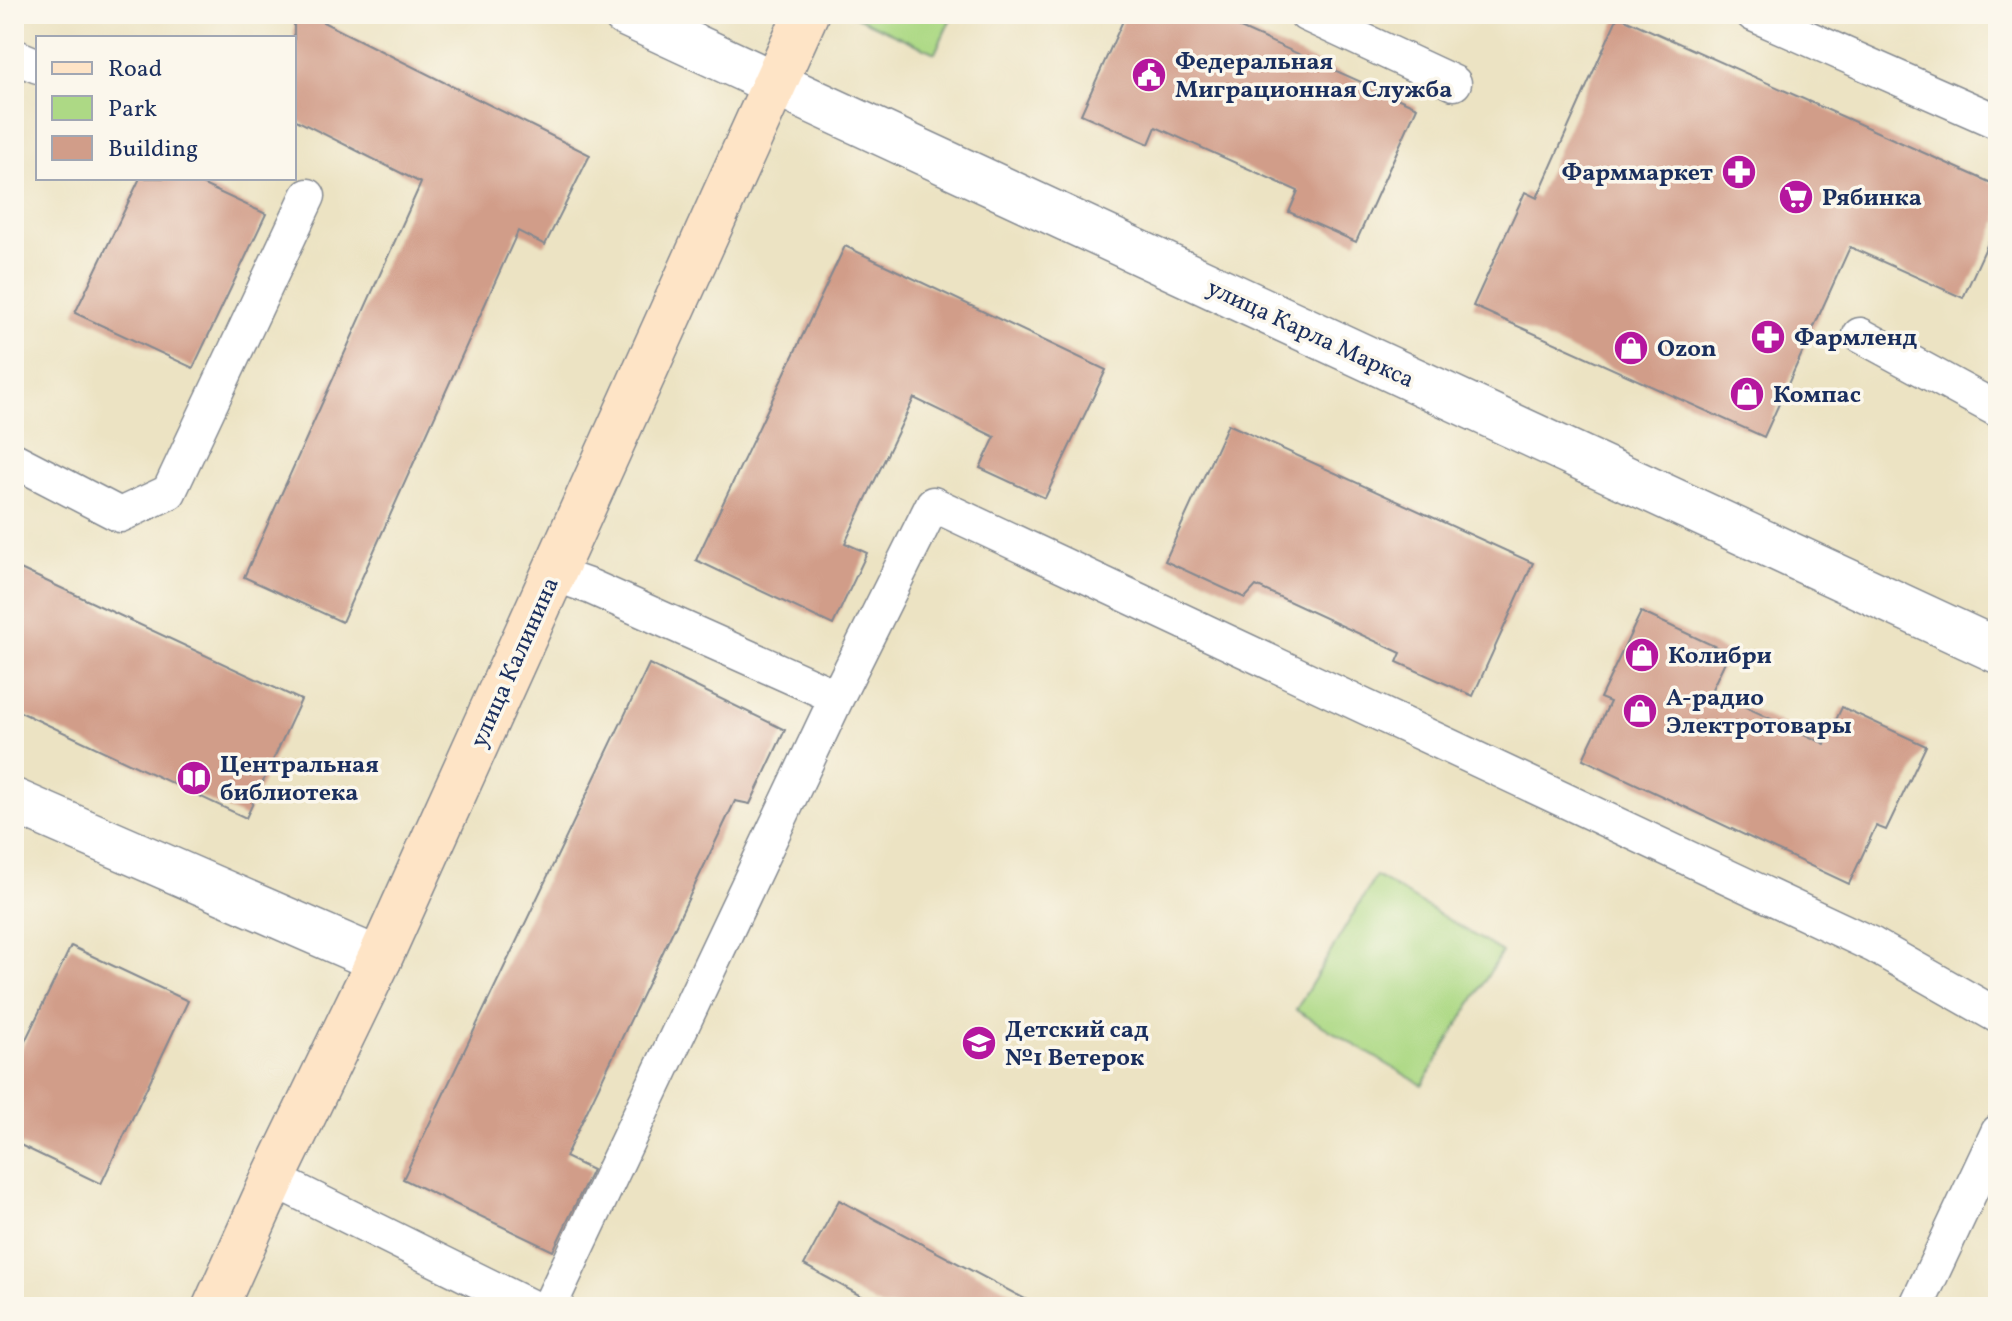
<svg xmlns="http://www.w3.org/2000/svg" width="2012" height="1321" font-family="Vollkorn,serif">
  <rect width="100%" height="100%" fill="#fbf7ec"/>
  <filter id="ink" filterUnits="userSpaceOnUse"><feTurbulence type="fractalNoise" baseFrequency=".0125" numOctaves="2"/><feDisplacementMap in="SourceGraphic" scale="16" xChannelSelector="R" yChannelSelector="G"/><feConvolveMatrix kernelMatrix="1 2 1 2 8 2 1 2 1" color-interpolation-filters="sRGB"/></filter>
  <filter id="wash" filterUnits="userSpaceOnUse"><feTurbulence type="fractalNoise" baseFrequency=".006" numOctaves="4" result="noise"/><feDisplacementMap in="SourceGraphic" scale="32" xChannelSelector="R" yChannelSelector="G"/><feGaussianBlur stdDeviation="1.8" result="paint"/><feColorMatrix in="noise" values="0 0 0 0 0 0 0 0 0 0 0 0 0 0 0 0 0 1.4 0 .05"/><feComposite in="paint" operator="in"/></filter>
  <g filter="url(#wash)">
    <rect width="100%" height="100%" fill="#ece3c3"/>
    <!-- green -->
    <path fill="#add985" stroke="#648472" stroke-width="2" d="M850 14H953L935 53Z
      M1376 876 1502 952 1422 1085 1296 1010Z"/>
    <g id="blocks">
      <!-- building -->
      <path fill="#d19d89" d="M294 14H307L590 155 545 245 518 231 342 622 244 577 421 183 294 119Z
        M1126 14H1209L1417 107 1356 242 1289 212 1298 191 1156 127 1149 144 1081 114Z
        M1618 16 1998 186V221L1963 298 1850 247 1764 437 1473 306 1525 192 1537 198Z
        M140 178H189L266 214 193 368 75 313Z
        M845 246 1106 370 1045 498 980 468 995 437 914 398 845 543 867 553 833 625 696 560Z
        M1228 424 1533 563 1473 696 1397 662 1401 653 1256 586 1245 598 1165 561Z
        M14 566 301 700 246 818 14 709Z
        M1641 612 1729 653 1711 691 1825 744 1842 707 1926 746 1886 830 1876 826 1849 884 1583 759 1610 702 1600 698Z
        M649 664 785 730 750 804 735 801 565 1157 592 1170 553 1251 403 1179Z
        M71 946 188 1001 101 1184 14 1142V1064Z
        M839 1200 1040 1307H881L804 1265Z"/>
    </g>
  </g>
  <g filter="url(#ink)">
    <use href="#blocks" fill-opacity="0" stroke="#848990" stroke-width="2"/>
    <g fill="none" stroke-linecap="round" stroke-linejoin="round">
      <!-- lane casing -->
      <g stroke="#848990" stroke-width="37">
        <path id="lane" d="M1306 14 1454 83
          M1753 14 1998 122
          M14 56 38 66
          M1860 335 1998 410
          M14 460 120 515 169 492 308 196
          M837 697 933 504 1873 945 1998 1016
          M273 1179 531 1307
          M549 1307 837 697 591 587 554 574
          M1916 1307 1998 1132"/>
      </g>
      <!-- street casing -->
      <g stroke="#848990" stroke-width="47">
        <path id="street" d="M625 14 1998 651
          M14 801 379 960"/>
      </g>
      <!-- secondary casing -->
      <g stroke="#848990" stroke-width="47">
        <path id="secondary" d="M215 1307 273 1179 379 960 806 14"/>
      </g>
      <!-- lane -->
      <use href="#lane" stroke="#fff" stroke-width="34"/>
      <!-- street -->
      <use href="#street" stroke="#fff" stroke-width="44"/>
      <!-- secondary -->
      <use href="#secondary" stroke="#fee4c6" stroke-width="44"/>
    </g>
  </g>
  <!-- icons -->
  <defs>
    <g id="civic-disc" transform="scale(1.8)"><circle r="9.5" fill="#b5179e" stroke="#fbf7ec"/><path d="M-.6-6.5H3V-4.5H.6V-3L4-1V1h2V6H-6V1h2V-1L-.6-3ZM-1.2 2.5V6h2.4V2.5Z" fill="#fff"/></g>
    <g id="pharmacy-disc" transform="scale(1.8)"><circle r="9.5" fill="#b5179e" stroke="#fbf7ec"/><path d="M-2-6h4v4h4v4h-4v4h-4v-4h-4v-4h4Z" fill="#fff"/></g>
    <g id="supermarket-disc" transform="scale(1.8)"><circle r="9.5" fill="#b5179e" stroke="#fbf7ec"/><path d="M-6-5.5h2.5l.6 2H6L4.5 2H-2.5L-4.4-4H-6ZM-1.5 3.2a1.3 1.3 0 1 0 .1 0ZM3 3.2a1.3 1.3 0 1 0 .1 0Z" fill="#fff"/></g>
    <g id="shop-disc" transform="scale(1.8)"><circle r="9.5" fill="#b5179e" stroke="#fbf7ec"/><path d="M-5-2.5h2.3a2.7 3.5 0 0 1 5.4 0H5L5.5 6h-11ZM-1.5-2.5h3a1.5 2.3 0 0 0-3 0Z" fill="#fff"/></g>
    <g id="library-disc" transform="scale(1.8)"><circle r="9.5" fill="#b5179e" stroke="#fbf7ec"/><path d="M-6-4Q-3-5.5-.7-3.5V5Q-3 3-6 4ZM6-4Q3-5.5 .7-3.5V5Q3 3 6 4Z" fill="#fff"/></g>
    <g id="school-disc" transform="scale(1.8)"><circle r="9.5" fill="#b5179e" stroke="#fbf7ec"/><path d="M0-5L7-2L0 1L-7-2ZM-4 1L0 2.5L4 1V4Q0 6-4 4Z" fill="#fff"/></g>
  </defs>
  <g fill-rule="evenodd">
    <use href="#civic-disc" x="1149" y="75"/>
    <use href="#pharmacy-disc" x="1739" y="172"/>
    <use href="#supermarket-disc" x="1796" y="197"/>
    <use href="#pharmacy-disc" x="1768" y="337"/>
    <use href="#shop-disc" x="1631" y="348"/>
    <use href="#shop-disc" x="1747" y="394"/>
    <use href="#shop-disc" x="1642" y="655"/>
    <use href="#shop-disc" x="1640" y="711"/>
    <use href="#library-disc" x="194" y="778"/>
    <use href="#school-disc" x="979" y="1043"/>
  </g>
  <g text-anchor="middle" stroke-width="7" stroke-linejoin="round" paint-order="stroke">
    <!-- poi labels -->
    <g font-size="24" font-weight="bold" fill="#1b2f5e" stroke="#fbf7ec" text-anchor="start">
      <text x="1175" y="69">Федеральная<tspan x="1175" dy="28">Миграционная Служба</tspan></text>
      <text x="1713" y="180" text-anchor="end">Фарммаркет</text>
      <text x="1822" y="205">Рябинка</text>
      <text x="1794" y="345">Фармленд</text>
      <text x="1657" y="356">Ozon</text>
      <text x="1773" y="402">Компас</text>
      <text x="1668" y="663">Колибри</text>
      <text x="1666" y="705">А-радио<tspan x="1666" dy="28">Электротовары</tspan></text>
      <text x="220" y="772">Центральная<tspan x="220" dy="28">библиотека</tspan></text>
      <text x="1005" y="1037">Детский сад<tspan x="1005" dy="28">№1 Ветерок</tspan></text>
    </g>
    <!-- street labels -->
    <g font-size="24" fill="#1b2f5e" stroke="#fbf7ec">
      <text transform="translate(1311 333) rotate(25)" y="8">улица Карла Маркса</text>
      <text transform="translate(514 662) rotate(-66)" y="8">улица Калинина</text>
    </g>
  </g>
  <!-- margin -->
  <rect width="2012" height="1321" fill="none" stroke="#fbf7ec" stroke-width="48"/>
  <!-- legend -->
  <rect x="36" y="36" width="260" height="144" fill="#fbf7ec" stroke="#a1a7b3" stroke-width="2"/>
  <rect x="52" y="62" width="40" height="12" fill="#fee4c6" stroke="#a1a7b3" stroke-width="2"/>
  <text x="108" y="76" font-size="24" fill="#1b2f5e">Road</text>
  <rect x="52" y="96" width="40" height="24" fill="#add985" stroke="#a1a7b3" stroke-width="2"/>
  <text x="108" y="116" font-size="24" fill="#1b2f5e">Park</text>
  <rect x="52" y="136" width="40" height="24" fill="#d19d89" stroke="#a1a7b3" stroke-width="2"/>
  <text x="108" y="156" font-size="24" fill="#1b2f5e">Building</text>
</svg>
